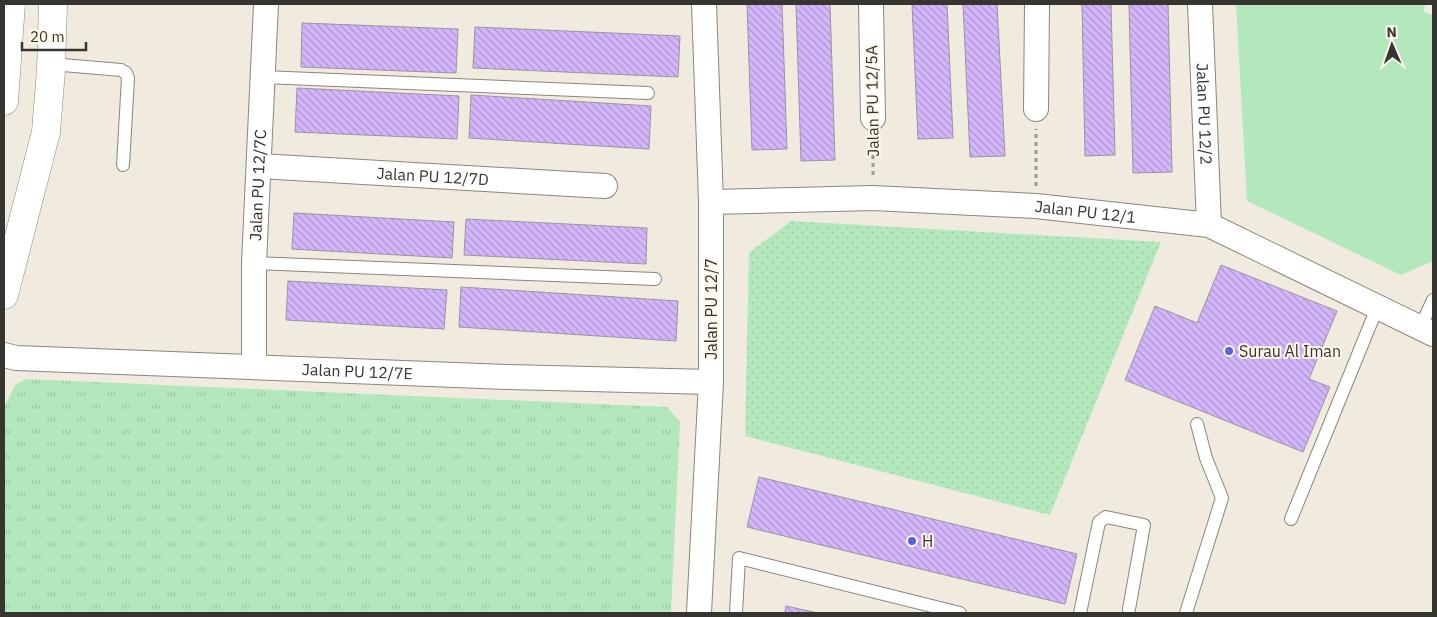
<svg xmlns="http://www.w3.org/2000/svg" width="1437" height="617" font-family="'IBM Plex Sans',sans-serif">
  <defs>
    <pattern id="grass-tufts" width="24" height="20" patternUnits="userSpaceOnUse" patternTransform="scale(1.25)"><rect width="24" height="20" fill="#b3e8bd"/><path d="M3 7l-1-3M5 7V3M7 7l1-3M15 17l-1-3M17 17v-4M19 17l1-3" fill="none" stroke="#9bc8a3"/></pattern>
    <pattern id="park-dots" width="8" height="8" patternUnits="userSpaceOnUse" patternTransform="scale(1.25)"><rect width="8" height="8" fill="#b3e8bd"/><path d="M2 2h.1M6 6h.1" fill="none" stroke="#9bc8a3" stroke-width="1.8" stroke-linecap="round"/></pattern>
    <pattern id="building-back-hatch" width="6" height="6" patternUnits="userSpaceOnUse" patternTransform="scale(1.25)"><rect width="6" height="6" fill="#d4b6fc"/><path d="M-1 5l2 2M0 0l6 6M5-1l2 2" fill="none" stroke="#ad95cc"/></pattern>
  </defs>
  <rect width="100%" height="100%" fill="#f0ebde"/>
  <!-- grass -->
  <path fill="url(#grass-tufts)" d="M26 379 667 407 680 422 671 613H4V408L15 385Z"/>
  <!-- park -->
  <path fill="url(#park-dots)" d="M791 221 1161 242 1050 515 745 436 749 253Z"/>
  <!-- garden -->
  <path fill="#b3e8bd" d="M1236 4H1426L1423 11 1433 16V261L1401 275 1247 201Z"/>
  <!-- building -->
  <path fill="url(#building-back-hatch)" stroke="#9994a0" d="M747 4H782L787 149 752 150Z
    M796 4H830L835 160 801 161Z
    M912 4H947L953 138 918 139Z
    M963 4H997L1005 156 970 157Z
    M1082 4H1111L1115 155 1085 156Z
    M1129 4H1168L1172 172 1133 173Z
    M302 23 458 29 456 73 301 67Z
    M475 27 680 36 678 77 473 68Z
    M297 88 459 96 457 139 295 132Z
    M471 95 651 106 649 149 469 138Z
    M294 213 454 222 452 258 292 249Z
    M466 219 647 228 646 264 464 255Z
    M1221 265 1337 311 1309 379 1330 387 1303 452 1125 380 1155 306 1197 323Z
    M288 281 447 290 444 329 286 320Z
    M461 287 678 301 676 341 459 327Z
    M759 477 1077 554 1065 604 747 527Z
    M786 606 818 613H785Z"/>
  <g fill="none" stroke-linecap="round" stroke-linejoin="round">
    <!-- service casing -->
    <g stroke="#8b867b" stroke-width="14">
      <path id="service" d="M51 64 121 70 126 73 128 78 123 165
        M263 77 648 93
        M254 263 655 279
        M1420 328 1433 300
        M1291 519 1377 308
        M736 613 739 558 960 613
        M1080 613 1099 522 1106 517 1144 525 1129 609
        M1186 613 1222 498 1206 458 1197 424"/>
    </g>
    <!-- minor casing -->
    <g stroke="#8b867b" stroke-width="26">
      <g id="minor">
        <path d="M871 4 873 118"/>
        <path id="s1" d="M1200 4 1209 225"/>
        <path d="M1036 109 1037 4"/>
        <path id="s2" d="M259 166 605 186"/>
        <path id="s3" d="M711 202 873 198 1036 206 1209 225 1433 334"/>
        <path id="s4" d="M4 355 16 358 507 377 711 382"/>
        <path id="s5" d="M254 367V263L266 4"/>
        <path d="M699 613 711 382V202L704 4"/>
      </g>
    </g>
    <!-- secondary casing -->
    <g stroke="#8b867b" stroke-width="29">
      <path id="secondary" d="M4 101 11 4
        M4 295 46 132 51 70 53 4"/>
    </g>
    <!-- path -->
    <path stroke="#9d9990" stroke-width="3" stroke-dasharray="4 4" stroke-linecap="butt" d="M873 139V178
      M1036 186V129"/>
    <!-- service -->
    <use href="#service" stroke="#fff" stroke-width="12"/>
    <!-- minor -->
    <use href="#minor" stroke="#fff" stroke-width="24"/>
    <!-- secondary -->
    <use href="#secondary" stroke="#fff" stroke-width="28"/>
  </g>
  <!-- markers -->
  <g fill="#5464da" stroke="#fef8eb" stroke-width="2">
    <circle cx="1229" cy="351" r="5"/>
    <circle cx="912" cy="541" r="5"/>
  </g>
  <g text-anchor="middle" stroke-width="4" stroke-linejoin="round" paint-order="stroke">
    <!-- street labels -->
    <g font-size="16" fill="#373530" stroke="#fef8eb">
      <text transform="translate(872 101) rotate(-91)" y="6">Jalan PU 12/5A</text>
      <text dy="6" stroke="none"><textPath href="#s1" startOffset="110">Jalan PU 12/2</textPath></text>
      <text dy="6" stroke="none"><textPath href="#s2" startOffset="174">Jalan PU 12/7D</textPath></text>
      <text dy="6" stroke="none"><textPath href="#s5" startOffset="182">Jalan PU 12/7C</textPath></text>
      <text dy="6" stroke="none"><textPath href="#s3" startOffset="375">Jalan PU 12/1</textPath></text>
      <text transform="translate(711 309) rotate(-90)" y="6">Jalan PU 12/7</text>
      <text dy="6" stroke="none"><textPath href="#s4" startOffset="354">Jalan PU 12/7E</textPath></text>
    </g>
    <!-- poi labels -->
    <g font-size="16" fill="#373530" stroke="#fef8eb" text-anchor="start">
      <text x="1239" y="357">Surau Al Iman</text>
      <text x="922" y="547">H</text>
    </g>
  </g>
  <!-- border -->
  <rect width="1437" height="617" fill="none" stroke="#373530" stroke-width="10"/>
  <!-- north arrow -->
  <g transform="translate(1392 45) rotate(358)" stroke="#fef8eb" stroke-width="4" paint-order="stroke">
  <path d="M0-4L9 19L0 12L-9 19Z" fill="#373530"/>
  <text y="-8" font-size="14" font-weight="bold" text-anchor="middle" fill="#373530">N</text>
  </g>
  <!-- scale -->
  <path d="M22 42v8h64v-8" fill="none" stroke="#373530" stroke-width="2.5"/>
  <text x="30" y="42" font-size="15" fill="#373530" stroke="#fef8eb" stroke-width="4" paint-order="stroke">20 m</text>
</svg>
